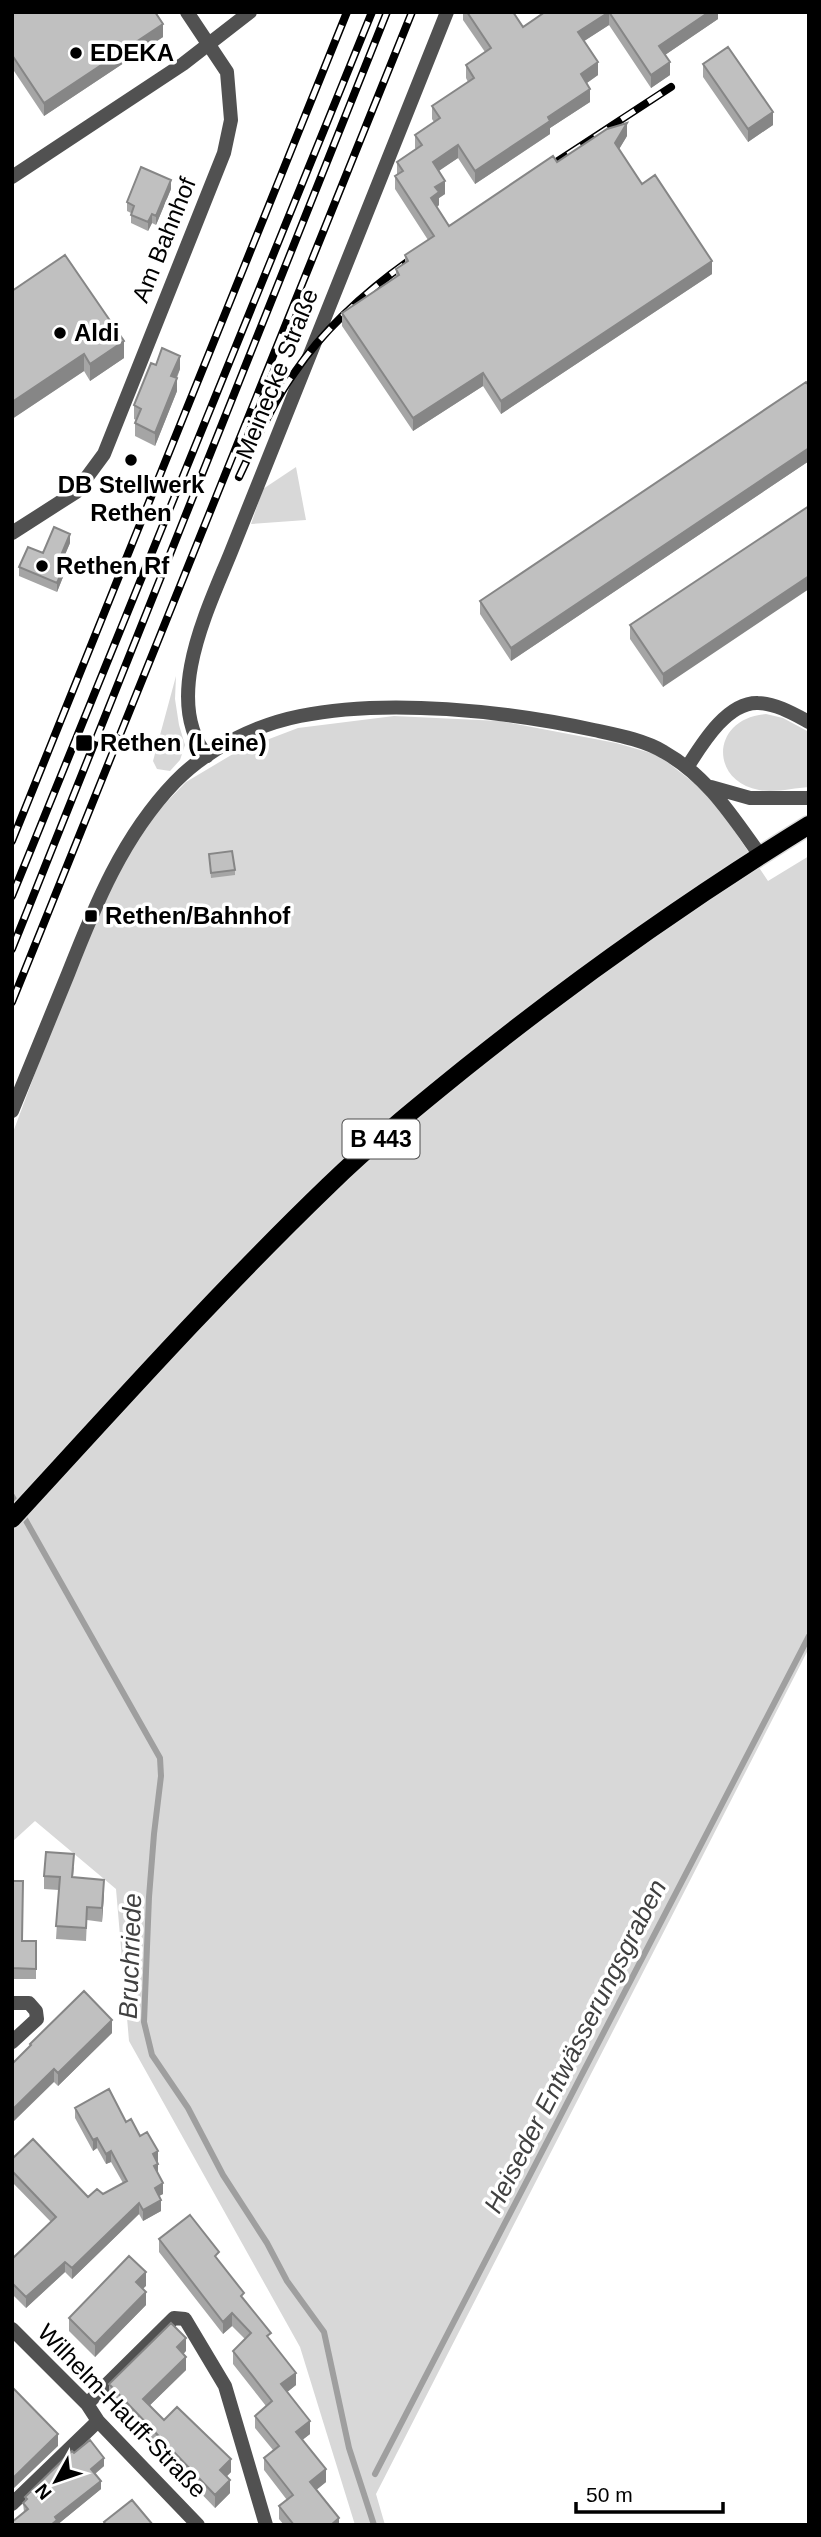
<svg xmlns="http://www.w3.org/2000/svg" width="821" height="2537" font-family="Arial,sans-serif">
  <rect width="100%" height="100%" fill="#fff"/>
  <!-- green -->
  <path fill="#d8d8d8" d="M296 467 306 520 251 524 263 489Z
    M176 676 175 699 179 725 185 745 180 760 170 771 157 769 153 761Z
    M766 714 783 718 809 732V787C794 788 774 793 759 790 709 781 711 718 766 714Z
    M394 716 500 721 616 743 658 755 711 796 768 881 809 856V1648L376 2494 385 2525H355L300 2347 129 2041 116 1889 35 1821 12 1842V1135L75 966 128 853 155 814 186 782 238 751 298 728Z"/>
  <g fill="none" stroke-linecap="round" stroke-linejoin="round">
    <!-- stream -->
    <path stroke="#9f9f9f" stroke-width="6" d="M12 1496 160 1758 161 1776 154 1834 149 1897 144 2022 152 2055 188 2108 223 2175 267 2243 287 2281 324 2332 349 2448 374 2525
      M375 2474 809 1636"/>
    <!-- primary casing -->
    <g stroke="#dbdbdb" stroke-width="21">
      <path id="primary" d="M12 1519C116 1406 218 1292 328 1186 371 1144 418 1106 465 1068 575 980 689 899 809 825"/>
    </g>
    <!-- minor -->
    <path stroke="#515151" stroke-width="14" d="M12 177 183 64 250 12
      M12 533 76 492 104 454 224 153 231 120 227 72 187 12
      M207 756C162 700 208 609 231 552L447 12
      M688 766C702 744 727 702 758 703 775 703 794 714 809 722
      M12 2003H29L36 2011 37 2019 12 2042
      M12 2329 87 2404 98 2421 198 2525
      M87 2404 174 2318 185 2319 225 2386 266 2525
      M12 2504 98 2421"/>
    <!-- tertiary -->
    <path stroke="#515151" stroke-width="14" d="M711 787 750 798H809
      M12 1111C31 1065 49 1020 68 974 95 905 123 836 175 782 207 749 255 725 300 716 388 698 506 711 594 730 617 735 644 740 664 752 707 776 732 816 760 855"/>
    <!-- primary -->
    <use href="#primary" stroke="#000" stroke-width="18"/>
    <!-- rail casing -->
    <g stroke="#000" stroke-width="8">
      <path id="rail" d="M541 172 671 87
        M239 477C256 441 272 404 295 372 324 329 368 290 410 260
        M12 841 347 12
        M12 896 372 12
        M12 949 387 12
        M12 1002 412 12"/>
    </g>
    <!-- rail -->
    <use href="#rail" stroke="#fff" stroke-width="5" stroke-dasharray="16" stroke-linecap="butt"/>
  </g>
  <!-- wall -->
  <path fill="#a5a5a5" d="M12 12 163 37 44 116 12 68Z
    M463 12H513L523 27 545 12H718V19L665 55 670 75 651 88 609 25 584 41 598 75 587 83 590 102 550 128V134L475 184 458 158 439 170 445 194 439 198V205L437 207 449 226 557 162 627 136 619 149 642 184 712 274 501 414 483 386 413 431 342 326V313L396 278V269L405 263V255L428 240 395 189V176L397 175V162L416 149 415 148V135L434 122 432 119V106L468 82 466 78V65L485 52 463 20Z
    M703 64 773 125 748 142 703 77Z
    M171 189 156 225 152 223 148 231 131 223V213L127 211V202Z
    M12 291 124 358 90 381 84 371 12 419Z
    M156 365 180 369 177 378V391L155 446 135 436V423L136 420 134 419V405Z
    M809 386V461L511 661 480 614V601Z
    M809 506 663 687 630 639V625Z
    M70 543 62 561 65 572 57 592 19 576V567L43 553Z
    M209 854 235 870V875L211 878Z
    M74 1867 73 1877 104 1893 102 1922 87 1920 86 1941 56 1939 59 1890 44 1889V1876Z
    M12 1881 22 1941H36V1979H12Z
    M112 2033 58 2086 54 2082 30 2047V2044Z
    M75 2108 126 2122 140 2136 158 2162V2175L163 2194 159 2196 161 2211 143 2221 139 2214 72 2279 65 2272 26 2308 12 2294V2259L51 2222 12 2182V2159L88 2197 103 2194 123 2183 111 2162 106 2164 97 2148 93 2151 75 2118Z
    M159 2239 219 2262 271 2341 296 2385 287 2392 310 2434 302 2440 326 2482 316 2490 339 2525H284L279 2519V2506L287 2500 264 2470V2458L273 2450 255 2428V2416L266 2406 233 2364V2351L245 2339 232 2326 223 2334 159 2252Z
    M146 2286 142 2289 146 2305 95 2357 69 2331V2318Z
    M186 2351 183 2354 186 2370 150 2405 164 2420 231 2472 227 2476 230 2493 215 2508 109 2397V2384Z
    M74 2453 104 2466 95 2474 101 2489 57 2525 24 2512 23 2503 25 2501V2497Z"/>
  <!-- shaded-wall -->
  <path fill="#868686" d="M609 12V25L578 45V32Z
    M709 12H718V19L659 59V46Z
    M163 24V37L44 116V103Z
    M598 62V75L581 87V74Z
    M670 62V75L651 88V75Z
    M590 89V102L550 128V134L475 184V171L548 117Z
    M773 112V125L748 142V129Z
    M627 123V136L615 156V143Z
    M458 145V158L433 175V162Z
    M171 180V189L156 225V216Z
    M445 181V194L439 198V205L431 211V198L435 187Z
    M152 214V223L148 231V222Z
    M712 261V274L501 414V401Z
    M124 341V358L90 381V364Z
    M84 354V371L12 419V402Z
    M180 356V369L171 389V376Z
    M483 373V386L413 431V418Z
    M177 378V391L155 446V433Z
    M809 448V461L511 661V648Z
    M70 534V543L59 569V560Z
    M65 563V572L57 592V583Z
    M809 576V589L663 687V674Z
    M104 1880V1893L102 1922V1908Z
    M112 2020V2033L58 2086V2073Z
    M54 2069V2082L12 2123V2110Z
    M97 2138V2148L93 2151V2140Z
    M111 2151V2162L106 2164V2154Z
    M158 2151V2162L153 2164V2154Z
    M158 2164V2175L154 2166Z
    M163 2183V2194L155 2198V2188Z
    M161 2200V2211L143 2221V2210Z
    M139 2203V2214L72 2279V2268Z
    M65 2262V2272L26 2308V2297Z
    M146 2272V2286L136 2295V2282Z
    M146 2292V2305L95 2357V2344Z
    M232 2313V2326L223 2334V2322Z
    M186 2338V2351L177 2360V2347Z
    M186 2357V2370L143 2412V2399Z
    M296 2373V2385L281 2397V2384Z
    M310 2421V2434L296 2445V2432Z
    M58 2434V2446L12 2490V2479Z
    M104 2458V2466L91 2477V2469Z
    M231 2459V2472L220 2483V2470Z
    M326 2469V2482L310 2495V2482Z
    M230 2480V2493L215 2508V2495Z
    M101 2481V2489L57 2525H51L55 2517Z
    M339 2518V2525H331Z"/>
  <!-- building -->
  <path fill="#c0c0c0" stroke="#868686" stroke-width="2" d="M12 12H155L163 24 44 103 12 55Z
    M467 12H513L523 27 545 12H609L578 32 598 62 581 74 590 89 548 117 550 121 475 171 458 145 433 162 445 181 435 187 439 192 431 198 449 226 553 156 557 162 607 129 627 123 615 143 642 184 655 175 712 261 501 401 483 373 413 418 342 313 399 275 396 269 408 261 405 255 434 236 395 176 403 171 397 162 422 145 415 135 440 118 432 106 474 78 466 65 491 48Z
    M609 12H709L659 46 670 62 651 75Z
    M728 47 773 112 748 129 703 64Z
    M141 167 171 180 156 216 152 214 148 222 131 215 134 206 127 202Z
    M65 255 124 341 90 364 84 354 12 402V291Z
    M162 348 180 356 171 376 177 378 155 433 135 423 141 409 134 405 151 363 156 365Z
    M806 382 809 386V448L511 648 480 601Z
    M809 506V576L663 674 630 625Z
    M54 527 70 534 59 560 65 563 57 583 19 567 28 547 43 553Z
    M232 851 235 870 211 873 209 854Z
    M46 1852 74 1854 72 1877 104 1880 102 1908 87 1907 86 1928 56 1926 60 1877 44 1876Z
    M12 1881H23L22 1941H36V1969L12 1968Z
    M84 1991 112 2020 58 2073 54 2069 12 2110V2064L31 2045 30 2044Z
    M109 2089 126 2122 131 2119 140 2136 147 2132 158 2151 153 2154 158 2164 154 2166 163 2183 155 2188 161 2200 143 2210 139 2203 72 2268 65 2262 26 2297 12 2283V2259L56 2217 12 2171V2159L33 2139 88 2197 97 2189 103 2194 127 2181 111 2151 106 2154 97 2138 93 2140 75 2108Z
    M190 2215 219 2252 215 2256 244 2293 241 2296 271 2333 267 2336 296 2373 281 2384 310 2421 296 2432 326 2469 310 2482 339 2518 331 2525H294L279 2506 293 2495 264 2458 279 2446 255 2416 272 2401 233 2351 251 2333 232 2313 223 2322 159 2239Z
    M129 2256 146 2272 136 2282 146 2292 95 2344 69 2318Z
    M171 2323 186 2338 177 2347 186 2357 143 2399 164 2420 177 2407 231 2459 220 2470 230 2480 215 2495 109 2384Z
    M12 2387 58 2434 12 2479Z
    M90 2440 104 2458 91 2469 101 2481 55 2517 57 2520 51 2525H12V2522L28 2509 23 2503 27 2499 25 2497 72 2451 74 2453Z
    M132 2500 153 2525H106L104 2522Z"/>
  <!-- markers -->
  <g fill="#000" stroke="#fff" stroke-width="2.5">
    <circle cx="76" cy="53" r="7"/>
    <circle cx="60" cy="333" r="7"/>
    <circle cx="131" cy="460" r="7"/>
    <circle cx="42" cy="566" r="7"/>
    <rect x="75" y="734" width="18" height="18" rx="3.5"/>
    <rect x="84" y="909" width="14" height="14" rx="3.5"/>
  </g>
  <g text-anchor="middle" stroke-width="7" stroke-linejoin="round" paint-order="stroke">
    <!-- shield labels -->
    <rect fill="#fff" stroke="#4c4c4c" stroke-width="2" x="342.5" y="1119.5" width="77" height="39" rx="5"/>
    <g font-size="23" font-weight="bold" fill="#000">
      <text x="381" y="1147">B 443</text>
    </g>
    <!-- poi labels -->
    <g font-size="24" font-weight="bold" fill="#000" stroke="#fff" text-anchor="start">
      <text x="90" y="61">EDEKA</text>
      <text x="74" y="341">Aldi</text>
      <text x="131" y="493" text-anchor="middle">DB Stellwerk<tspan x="131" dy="28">Rethen</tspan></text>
      <text x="56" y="574">Rethen Rf</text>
      <text x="100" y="751">Rethen (Leine)</text>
      <text x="105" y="924">Rethen/Bahnhof</text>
    </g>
    <!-- street labels -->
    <g font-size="24" fill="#000" stroke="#fff">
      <text transform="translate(164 240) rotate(-68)" y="8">Am Bahnhof</text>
      <text transform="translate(277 374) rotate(-68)" y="8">Meinecke Straße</text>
      <text transform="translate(122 2411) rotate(46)" y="8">Wilhelm-Hauff-Straße</text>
    </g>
    <!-- water labels -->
    <g font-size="26" font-style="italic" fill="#404040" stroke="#fff">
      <text transform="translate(130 1956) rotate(-88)" y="9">Bruchriede</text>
      <text transform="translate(575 2046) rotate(-63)" y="9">Heiseder Entwässerungsgraben</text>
    </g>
  </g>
  <!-- border -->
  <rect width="821" height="2537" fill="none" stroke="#000000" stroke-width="28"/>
  <!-- north arrow -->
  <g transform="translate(56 2481) rotate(230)" stroke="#ffffff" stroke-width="5" paint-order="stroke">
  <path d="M0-5L12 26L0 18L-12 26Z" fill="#000000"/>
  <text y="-10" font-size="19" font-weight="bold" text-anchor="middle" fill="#000000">N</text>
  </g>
  <!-- scale -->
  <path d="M576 2502v10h147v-10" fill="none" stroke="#000000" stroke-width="3.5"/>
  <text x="586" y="2502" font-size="21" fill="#000000" stroke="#ffffff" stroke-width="5" paint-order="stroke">50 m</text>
</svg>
